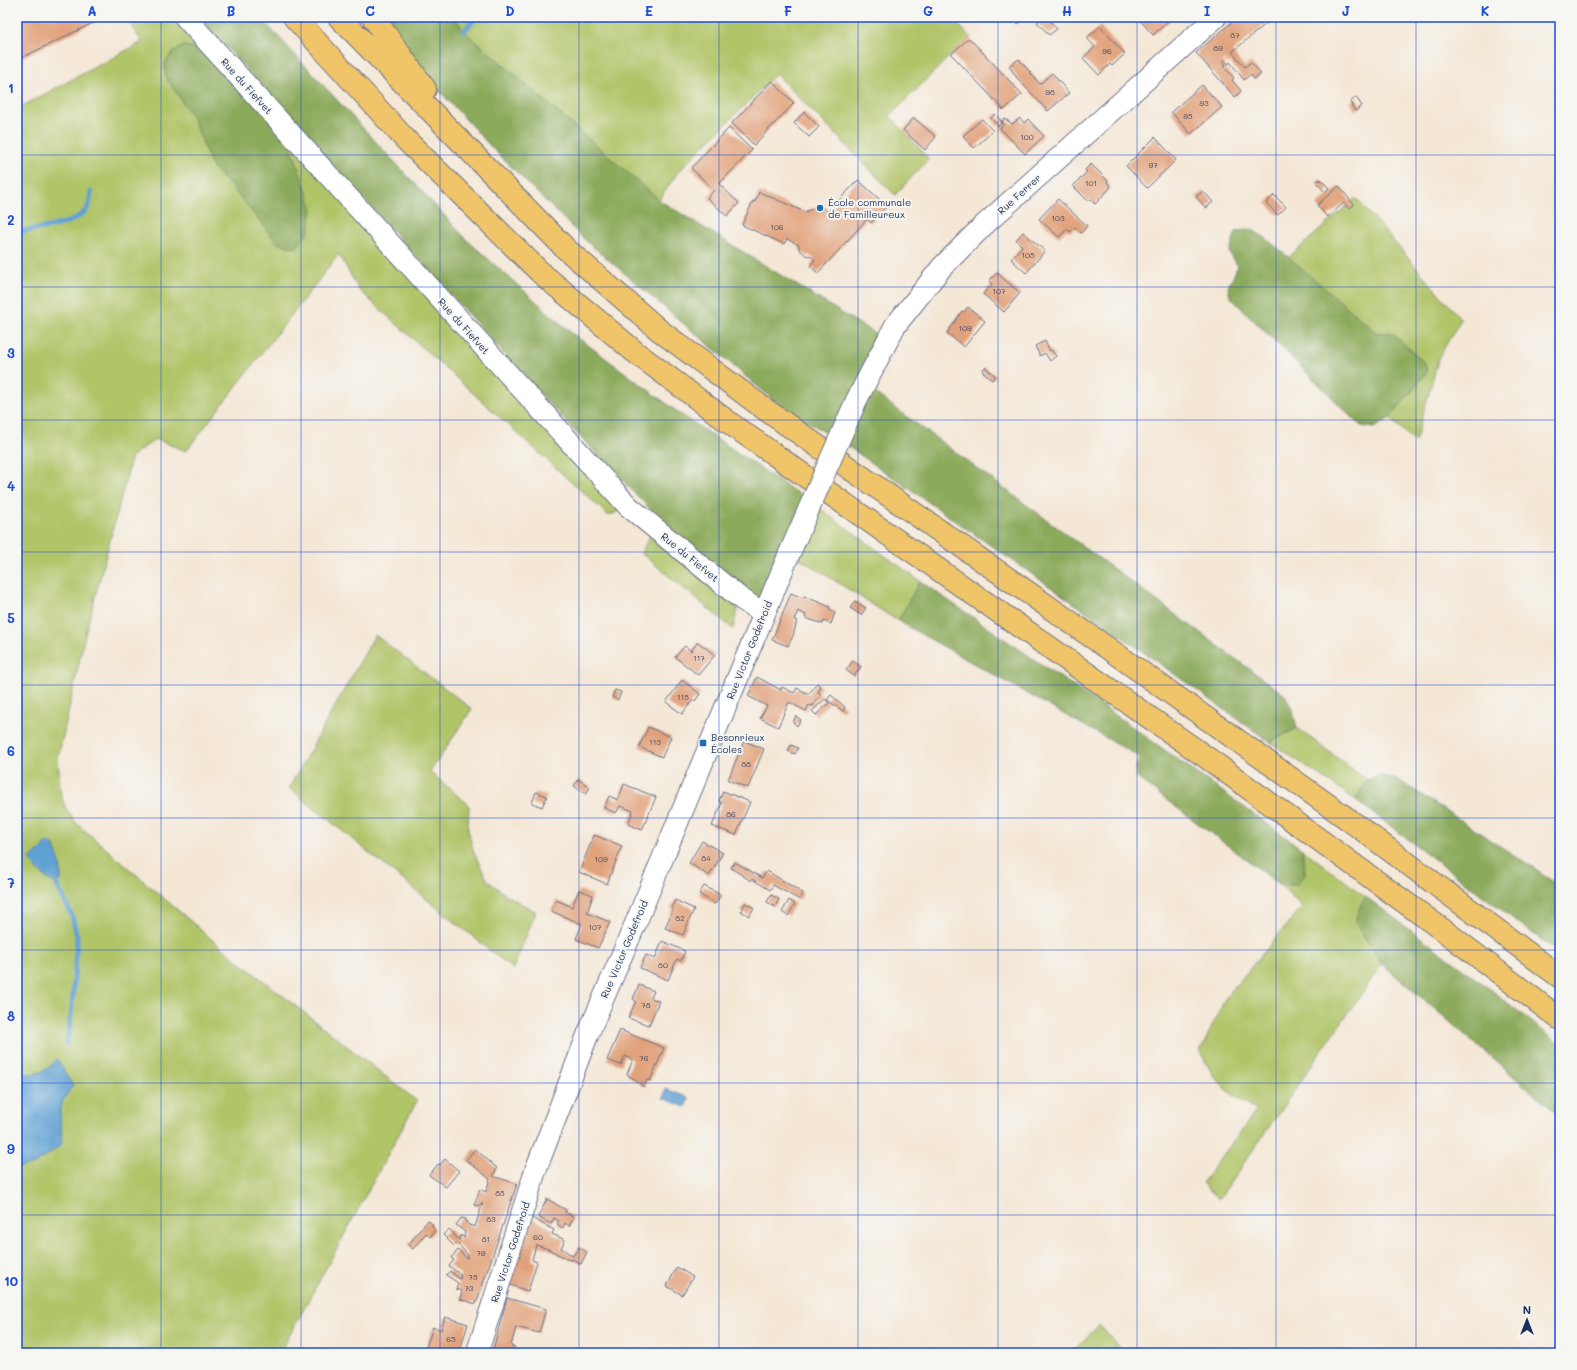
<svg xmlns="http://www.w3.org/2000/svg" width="1577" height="1370" font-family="Mali,sans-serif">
  <rect width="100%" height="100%" fill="#f6f6f2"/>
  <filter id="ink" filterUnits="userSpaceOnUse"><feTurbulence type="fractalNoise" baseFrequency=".025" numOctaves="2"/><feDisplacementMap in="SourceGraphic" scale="8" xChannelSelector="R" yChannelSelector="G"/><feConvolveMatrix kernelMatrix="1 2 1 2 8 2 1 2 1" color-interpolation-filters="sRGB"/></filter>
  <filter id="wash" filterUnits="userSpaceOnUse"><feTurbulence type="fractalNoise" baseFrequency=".012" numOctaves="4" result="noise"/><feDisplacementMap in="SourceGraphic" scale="16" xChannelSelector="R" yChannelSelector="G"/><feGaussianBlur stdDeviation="0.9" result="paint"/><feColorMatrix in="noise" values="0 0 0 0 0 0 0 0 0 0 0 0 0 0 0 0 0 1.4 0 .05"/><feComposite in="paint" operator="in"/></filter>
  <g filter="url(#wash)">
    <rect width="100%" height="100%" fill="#f4e7d6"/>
    <!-- green -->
    <path fill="#b0c468" stroke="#667a63" d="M126 17H185L628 506 609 516 359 290 339 254 186 451 156 439 132 456 85 635 58 759 61 796 66 808 75 822 223 949 417 1101 280 1353H17V109L142 42Z
      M454 17H951L971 38 950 56 890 116 929 159 895 195 776 74 678 172 659 200 464 31Z
      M1356 198 1461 319 1439 357 1415 442 1390 418 1427 372 1392 333H1377L1288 258Z
      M812 503 920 581 898 621 790 552Z
      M654 528 740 598 733 629 641 553Z
      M375 635 472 709 430 772 469 805 468 830 474 853 488 881 506 895 536 912 513 969 289 788Z
      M1297 728 1367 780 1356 800 1270 742Z
      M1302 849 1366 897 1361 904 1355 922 1382 964 1219 1199 1202 1183 1257 1110 1230 1093 1213 1075 1200 1052 1226 997 1302 907 1282 886 1297 884 1305 874Z
      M1099 1325 1125 1353H1071Z"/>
    <!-- forest -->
    <path fill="#8caa5c" stroke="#546c5d" d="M199 17H260L468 241 573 334 682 415 812 503 765 595 759 597H741L648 507 564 420Z
      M382 17H454L464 31 659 200 887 341 864 385 1286 696 1293 712 1297 728 1270 742 1111 629 839 440 783 408 584 239 495 151 420 70Z
      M184 46 205 49 284 127 312 207 309 231 296 248 277 243 241 198 212 166 193 118 166 77 165 63 174 51Z
      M1251 229 1267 239 1377 333H1392L1424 362 1427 371 1390 418 1375 428 1361 426 1230 297 1228 287 1238 266 1229 253 1236 232Z
      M920 581 1127 723 1302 849 1305 874 1297 884 1282 886 1137 778 1136 767 1140 757 898 621Z
      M1378 775 1397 779 1560 885V954L1356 800 1367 780Z
      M1366 897 1486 986 1560 1044V1116L1382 964 1355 922 1361 904Z"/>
    <!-- water -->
    <path fill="#60a1d3" stroke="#3e6898" d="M46 842 52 843C58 855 62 867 61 880L56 883C46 880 34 868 30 858L41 850Z
      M57 1059 73 1086C68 1092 62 1100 61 1108 58 1118 64 1132 61 1145L35 1164 17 1168V1073C36 1076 44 1073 57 1059Z
      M666 1089 689 1098 685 1107 663 1098Z"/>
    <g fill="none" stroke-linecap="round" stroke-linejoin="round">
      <!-- stream -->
      <path stroke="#60a1d3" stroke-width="5" d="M464 31 476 17
        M17 232C38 228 73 227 87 209 90 205 90 197 91 192
        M56 883 72 916 77 937 72 1007 67 1043"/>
    </g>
    <g id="blocks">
      <!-- building -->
      <path fill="#e1a17a" d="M17 17H92L95 22 17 60Z
        M1013 17H1020L1022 19 1018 24 1012 18Z
        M1043 17H1047L1057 29 1049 35 1037 22Z
        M1137 17H1169L1171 19 1153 35Z
        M1238 17H1274L1232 52 1245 67 1251 62 1261 74 1254 79 1251 74 1244 80 1230 62 1228 64 1224 60 1222 61 1226 65 1224 67 1234 78 1232 80 1241 91 1235 97 1196 53Z
        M1100 26 1125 54 1112 66 1110 64 1099 75 1083 58 1095 47 1087 38Z
        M969 38 1022 94 1004 110 951 54Z
        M1019 59 1040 84 1052 73 1069 93 1048 111 1017 78 1009 66Z
        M772 81 794 103 754 145 732 123Z
        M1202 85 1222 107 1191 134 1171 112Z
        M1356 97 1362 106 1355 111 1350 102Z
        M804 112 819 127 809 137 794 123Z
        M995 114 1002 122 998 126 991 118Z
        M914 118 936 137 925 150 903 130Z
        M1004 118 1012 124 1020 118 1024 123 1028 119 1044 136 1025 154 1000 128 1004 124 1002 122Z
        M982 119 993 131 974 148 963 136Z
        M729 128 752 150 719 184 739 203 727 216 707 198 714 190 691 168Z
        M1155 137 1176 160 1147 188 1126 166Z
        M1091 164 1108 181 1107 182 1111 187 1095 204 1090 199 1088 201 1073 186 1087 172 1085 170Z
        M1320 179 1329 188 1325 192 1316 182Z
        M858 180 887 206 871 223 867 219 818 273 810 266 815 260 809 255 807 256 799 249V245L787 239 784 244 742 225 753 201 755 202 759 192 805 212 816 207 823 208 828 212Z
        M1339 186 1354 205 1349 209 1344 203 1327 217 1317 205Z
        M1203 191 1213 202 1206 208 1196 197Z
        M1274 195 1286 207 1278 215 1266 203Z
        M1058 199 1087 226 1081 233 1075 227 1070 232 1067 229 1059 237 1039 219Z
        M1023 232 1045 251 1026 273 1011 259 1022 246 1016 240Z
        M997 273 1020 293 1004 312 983 294 992 284 989 281Z
        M968 307 985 321 964 347 947 333 962 311 964 312Z
        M1045 341 1050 351 1051 350 1056 356 1050 361 1045 353 1040 356 1035 346Z
        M985 367 996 376 992 380 982 371Z
        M791 593 803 598 804 596 830 607 829 609 835 612 831 624 824 621 823 624 805 618 806 615 798 611 794 620 797 621 793 636 788 646 772 640Z
        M855 601 866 608 861 615 850 608Z
        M698 642 715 655 698 675 675 657 685 646 691 651Z
        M853 661 861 667 854 676 846 670Z
        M757 677 781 690 782 687 794 693 797 688 809 694 817 683 821 687 818 692 822 695 816 700 813 706 809 705 806 711 789 702 778 727 760 718 767 706 748 696Z
        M682 680 700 694 695 701 693 700 682 714 666 702Z
        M615 690 621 692 618 700 612 697Z
        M831 695 845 707 843 711 827 700Z
        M825 699 829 703 816 715 812 711Z
        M796 716 801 720 797 726 793 722Z
        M648 727 671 737 662 757 639 747Z
        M744 741 764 749 748 788 728 780Z
        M791 745 798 748 795 754 788 751Z
        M578 779 590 787 586 794 574 786Z
        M624 784 656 797 642 830 628 824 633 811 620 806 616 813 604 808 609 796 618 800Z
        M723 791 750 802 736 835 712 826 722 803 719 801Z
        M536 792 547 796 542 807 532 803Z
        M594 835 622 846 607 884 579 872Z
        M702 841 723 853 709 876 689 863Z
        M735 862 762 878 767 871 803 893 800 900 773 885 770 890 752 879 751 881 731 868Z
        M704 886 721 895 715 904 699 894Z
        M579 890 593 895 587 913 610 922 598 948 576 939 582 924 551 911 556 900 572 907Z
        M771 895 779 899 775 907 767 902Z
        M675 900 694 909 683 935 665 928 673 909 671 908Z
        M789 900 795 904 788 916 782 912Z
        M745 903 754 908 749 916 741 911Z
        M662 941 685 951 681 961 677 959 668 980 640 968 646 955 655 959Z
        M639 985 654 991 651 998 659 1001 649 1025 628 1018 636 1001 633 999Z
        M620 1030 664 1048 650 1081 647 1080 644 1087 627 1074 633 1060 625 1056 621 1065 607 1060Z
        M475 1149 497 1168 493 1176 517 1184 476 1304 460 1299 462 1291 456 1289 458 1283 446 1275 450 1271 460 1279 461 1275 449 1266 454 1260 451 1258 458 1250 467 1258 468 1255 457 1243 454 1246 443 1235 449 1229 459 1240 461 1235 464 1238 465 1232 456 1225 460 1220 461 1218 466 1219 465 1221 469 1225 475 1227 483 1202 478 1206 474 1205 480 1189 486 1192 490 1179 466 1160Z
        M445 1159 459 1171 446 1187 429 1175 438 1164 440 1165Z
        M547 1199 566 1210 565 1212 574 1217 569 1226 565 1223 563 1228 557 1224 559 1221 554 1218 551 1224 538 1217Z
        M530 1217 554 1230 552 1234 565 1240 561 1248 573 1256 579 1247 587 1252 581 1264 572 1259 571 1261 548 1249 536 1245 532 1260 537 1262 528 1291 510 1285Z
        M428 1220 433 1225 432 1227 435 1230 430 1237 426 1233 413 1249 408 1245Z
        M677 1267 693 1277 682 1295 667 1286Z
        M507 1298 546 1309 539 1333 516 1327 511 1346 515 1347 514 1353H492Z
        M445 1317 468 1324 459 1353H440L441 1350 435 1348V1350L426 1347 433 1327 441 1330Z"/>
    </g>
  </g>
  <g filter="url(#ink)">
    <use href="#blocks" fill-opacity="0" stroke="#676f88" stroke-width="1"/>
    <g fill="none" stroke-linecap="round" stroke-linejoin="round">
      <!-- minor casing -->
      <g stroke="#676f88" stroke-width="23">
        <path id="minor" d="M185 17 628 506 740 598 764 614
          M856 401 895 326 942 267 983 226 1216 17
          M477 1353 536 1169 588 1034 637 920 790 552"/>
      </g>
      <!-- highway casing -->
      <g stroke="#676f88" stroke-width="24">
        <path id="highway" d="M294 17 406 140 541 273 635 352 735 427 1213 762 1451 936 1560 1019
          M339 17 565 248 659 330 766 410 1109 649 1352 822 1560 977
          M373 17 425 89"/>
      </g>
      <!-- minor -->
      <use href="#minor" stroke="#fff" stroke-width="21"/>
      <!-- highway -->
      <use href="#highway" stroke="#f0c469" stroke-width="22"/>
      <!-- minor-bridge casing -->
      <g stroke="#676f88" stroke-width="23" stroke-linecap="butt">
        <path id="minor-bridge" d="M790 552 856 401"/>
      </g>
      <!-- minor-bridge -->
      <use href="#minor-bridge" stroke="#fff" stroke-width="21"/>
    </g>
  </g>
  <!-- grid -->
  <path fill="none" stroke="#1d4ed8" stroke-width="1" stroke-opacity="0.55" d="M161 17V1353M301 17V1353M440 17V1353M579 17V1353M719 17V1353M858 17V1353M998 17V1353M1137 17V1353M1276 17V1353M1416 17V1353M17 155H1560M17 287H1560M17 420H1560M17 552H1560M17 685H1560M17 818H1560M17 950H1560M17 1083H1560M17 1215H1560"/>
  <!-- markers -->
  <g fill="#1f6fb2" stroke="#f6f6f2" stroke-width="1.5">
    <circle cx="820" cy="208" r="4"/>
    <rect x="699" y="739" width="8" height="8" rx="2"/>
  </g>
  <g text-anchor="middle" stroke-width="4" stroke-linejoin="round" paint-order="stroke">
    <!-- number labels -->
    <g font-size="8" fill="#4c4c65">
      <text x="1235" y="38">87</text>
      <text x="1218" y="51">89</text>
      <text x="1107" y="54">96</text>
      <text x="1050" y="95">98</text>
      <text x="1204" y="106">93</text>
      <text x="1188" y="119">95</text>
      <text x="1027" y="140">100</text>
      <text x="1153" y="168">97</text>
      <text x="1091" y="186">101</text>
      <text x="1058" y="221">103</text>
      <text x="777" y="230">106</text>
      <text x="1028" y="258">105</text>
      <text x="999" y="294">107</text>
      <text x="965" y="331">109</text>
      <text x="699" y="661">117</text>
      <text x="683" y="700">115</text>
      <text x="655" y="745">113</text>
      <text x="746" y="767">88</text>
      <text x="731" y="817">86</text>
      <text x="706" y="861">84</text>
      <text x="601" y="862">109</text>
      <text x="680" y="921">82</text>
      <text x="595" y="930">107</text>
      <text x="663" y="968">80</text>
      <text x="646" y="1008">78</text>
      <text x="644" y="1061">76</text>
      <text x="500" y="1196">85</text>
      <text x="491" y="1222">83</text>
      <text x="538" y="1240">60</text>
      <text x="486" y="1242">81</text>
      <text x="481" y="1256">79</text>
      <text x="473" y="1280">75</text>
      <text x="469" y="1291">73</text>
      <text x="451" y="1342">65</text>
    </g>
    <!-- street labels -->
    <g font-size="10" fill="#1b2f5e" stroke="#f6f6f2">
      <text transform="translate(247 86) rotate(48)" y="4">Rue du Fiefvet</text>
      <text transform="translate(1019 194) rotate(-42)" y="4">Rue Ferrer</text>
      <text transform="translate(464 326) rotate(48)" y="4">Rue du Fiefvet</text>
      <text transform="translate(690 557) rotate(39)" y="4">Rue du Fiefvet</text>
      <text transform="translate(749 650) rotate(-68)" y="4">Rue Victor Godefroid</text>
      <text transform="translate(624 949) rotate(-67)" y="4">Rue Victor Godefroid</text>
      <text transform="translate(510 1252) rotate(-72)" y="4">Rue Victor Godefroid</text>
    </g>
    <!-- poi labels -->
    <g font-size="10" fill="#1b2f5e" stroke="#f6f6f2" text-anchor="start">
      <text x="828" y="206">École communale<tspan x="828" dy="12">de Familleureux</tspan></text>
      <text x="711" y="741">Besonrieux<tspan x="711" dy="12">Écoles</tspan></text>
    </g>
  </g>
  <!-- margin -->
  <rect width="1577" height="1370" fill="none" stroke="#f6f6f2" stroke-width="44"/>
  <!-- north arrow -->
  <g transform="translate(1527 1320)" stroke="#f6f6f2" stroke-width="3" paint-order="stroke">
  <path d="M0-3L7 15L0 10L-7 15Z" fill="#1b2f5e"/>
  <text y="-6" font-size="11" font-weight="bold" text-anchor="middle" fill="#1b2f5e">N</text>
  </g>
  <rect x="22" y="22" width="1533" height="1326" fill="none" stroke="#1d4ed8" stroke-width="1.5"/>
  <g font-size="13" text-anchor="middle" font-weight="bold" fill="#1d4ed8">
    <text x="92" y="16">A</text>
    <text x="231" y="16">B</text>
    <text x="370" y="16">C</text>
    <text x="510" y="16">D</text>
    <text x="649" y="16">E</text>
    <text x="788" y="16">F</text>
    <text x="928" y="16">G</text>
    <text x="1067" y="16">H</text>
    <text x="1207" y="16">I</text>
    <text x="1346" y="16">J</text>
    <text x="1485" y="16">K</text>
    <text x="11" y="93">1</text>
    <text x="11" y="225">2</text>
    <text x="11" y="358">3</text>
    <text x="11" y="491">4</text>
    <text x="11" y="623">5</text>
    <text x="11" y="756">6</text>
    <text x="11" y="888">7</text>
    <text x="11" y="1021">8</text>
    <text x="11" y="1154">9</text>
    <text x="11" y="1286">10</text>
  </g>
</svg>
